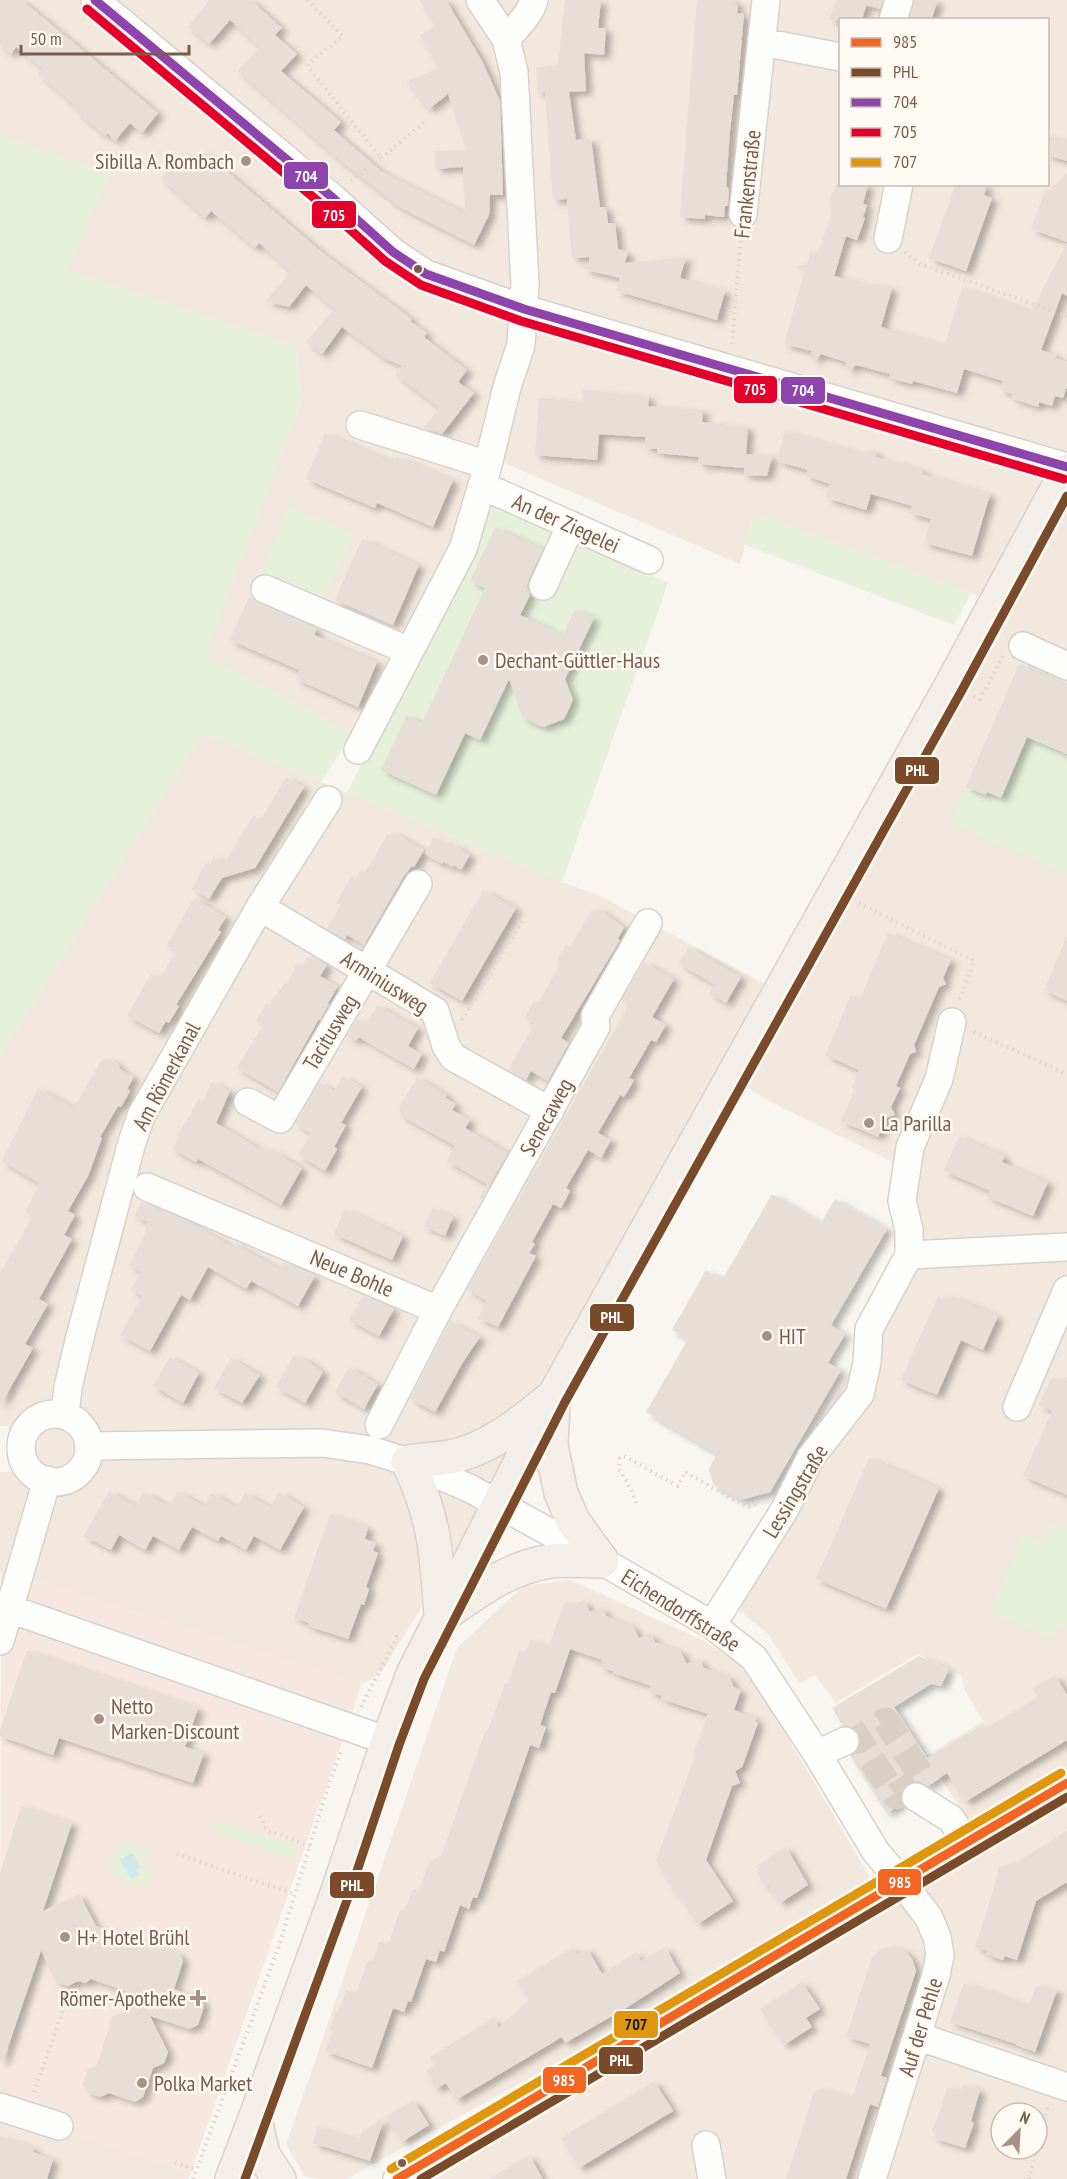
<svg xmlns="http://www.w3.org/2000/svg" width="1067" height="2179" font-family="'PT Sans Narrow',sans-serif">
  <defs>
    <filter id="shadow"><feDropShadow dx="6" dy="4" stdDeviation="3" flood-color="#0004"/></filter>
  </defs>
  <rect width="100%" height="100%" fill="#f9f5f0"/>
  <!-- residential -->
  <path fill="#f2e8de" fill-rule="evenodd" d="M0 0H1067V2179H436L981 1839 926 1756 983 1721 965 1690 961 1675 918 1654 836 1703 815 1675 799 1683 768 1634 723 1597 857 1359 915 1211 916 1173 772 1103 732 1078 558 1387 381 1673 362 1684 1 1570 0 1572V1472H19L8 1426H0V1056L203 733 562 882 596 894 780 992 1008 615 971 593 754 513 740 564 478 452 445 559 352 734 205 655 302 400 295 346 66 270 109 175 0 135ZM840 20H1048V184H840ZM1001 2113H1037V2149H1001Z
    M571 1580 706 1642 742 1665 765 1699 876 1887 346 2179H318L305 2176 286 2145 457 1648 523 1586Z
    M0 2110 191 2172 188 2179H0Z"/>
  <!-- commercial -->
  <path fill="#f6e8e1" d="M1 1570 362 1684 191 2172 0 2110Z"/>
  <!-- green -->
  <path fill="#e7f0db" d="M0 135 110 175 67 270 295 346 302 400 206 655 352 734 321 782 203 733 0 1056Z
    M493 502 668 583 562 882 347 793Z
    M290 506 354 534 324 601 259 574Z
    M754 513 971 593 954 625 745 545Z
    M1019 664 1067 685V874L950 823Z
    M1051 1523 1067 1529V1625L1048 1637 989 1612 1024 1533 1043 1542Z
    M215 1820 299 1847 295 1860 211 1832Z
    M128 1841 130 1845 136 1842 139 1848 148 1844 152 1852 143 1857 149 1870 158 1866 160 1870 150 1875 152 1881 139 1887 136 1881 126 1886 121 1875 114 1878 109 1867 115 1864 111 1855 118 1852 116 1847Z"/>
  <!-- water -->
  <path fill="#d0e8ea" d="M133 1853 140 1868 136 1870 139 1875 131 1879 119 1859Z"/>
  <!-- building -->
  <path fill="#e6ded7" filter="url(#shadow)" d="M0 0H22L158 113 142 133 130 123 115 141 107 133 105 136 76 112 79 109 38 74 43 69 16 47 11 54 0 46Z
    M208 0H251L282 28 275 35 297 54 281 71 341 122 334 130 381 171 465 213 463 167 435 169V151H467L448 94 429 109 406 82 439 68 420 35 435 26 420 0H446L482 61 500 101 503 195H490L489 215 474 245 401 208 338 159 238 71 260 47 230 20 209 44 188 27 209 1Z
    M565 0H601L598 28H606L604 55 584 53 586 91 569 92 576 140 591 139 600 207H606L608 223H615L618 249 628 252 625 263 686 257 680 278 725 291 717 320 617 291 620 278 583 269 584 267 590 266 589 257 572 258 567 199 553 200 545 92 538 93 536 68 558 65Z
    M697 0H735V4H738L737 13 744 14 737 95H734L730 131 726 186 729 189 728 206H725L724 217 705 215V219L680 217Z
    M836 0H883L880 9 866 5 862 20H829Z
    M914 0H938L931 20H910Z
    M1047 135 1067 142V161L1047 155Z
    M204 152 323 253 412 319 410 321 427 333 424 337 467 370 458 382 474 393 442 434 423 428 439 408 395 374 402 366 384 358 342 327 322 354 306 342 334 309 306 285 289 307 266 301 291 272 259 243 255 248 211 211 205 218 161 178 183 153 194 164Z
    M1067 173V242L1031 229 1045 190 1049 191Z
    M836 184H868L863 204 867 205 863 217 865 218 857 240 846 236 834 276 873 286 874 283 892 288 881 327 945 345 962 287 1031 311 1067 243V296L1062 293 1041 350 1057 355 1055 358 1067 362V386L1063 398 1055 396 1052 406 1039 402 1038 407 1011 398 1012 394 1000 390 1003 381 964 369 957 393 913 381 912 384 889 378 890 374 856 365 849 371 846 362 821 354 814 362 811 351 784 344 804 273 797 266 807 264 811 250 818 252 834 207 828 205Z
    M956 184H987L984 195 992 198 966 271 929 258Z
    M583 390 649 396 648 406 703 410 702 422 748 427 746 454 772 456 767 476 744 475V468L698 464 699 457 657 453V449L645 448V437L599 434 597 460 535 455 539 398 582 402Z
    M785 431 865 454 873 449 877 457 923 470 922 474 990 494 972 556 924 543 931 519 910 513 912 506 871 494 866 510 826 498 830 484 806 476 808 470 777 461Z
    M325 433 394 462 396 457 453 480 433 527 377 503 375 508 306 479Z
    M495 527 543 549 529 579 527 587 530 595 520 615 563 635 575 609 594 618 565 679 573 700 564 719 543 727 523 718 509 679 480 740 465 733 436 795 381 770 407 715 422 723 454 655 485 588 470 581Z
    M362 539 419 565 393 625 335 600Z
    M249 597 317 629 314 635 377 662 358 707 296 679 299 670 230 640Z
    M1019 664 1067 686V754L1027 737 1001 798 987 792 986 795 966 787Z
    M286 777 304 787 255 868 222 878 209 899 192 889 206 863 210 865 214 856 225 862 253 816 261 820Z
    M395 833 424 850 414 867 412 866 404 876 364 945 347 935 345 939 327 929 341 905 336 903 352 876 356 879 361 870 365 873 387 835Z
    M433 838 442 843 443 841 452 846 453 844 470 855 461 870 453 865 452 867 443 862 442 864 425 854Z
    M483 890 516 908 462 1001 430 983Z
    M194 898 226 917 218 930 221 932 176 1005 179 1006 169 1023 166 1021 159 1033 127 1016 151 974 160 979 176 950 167 945Z
    M599 909 624 927 618 939 620 940 561 1038 569 1043 548 1081 531 1071 526 1080 508 1070 535 1023 525 1018 534 1000 539 1002 560 964 556 962 566 944 570 947 591 911Z
    M888 933 951 960 943 978 946 984 939 987 914 1045 916 1052 910 1054 896 1086 900 1088 891 1107 895 1115 886 1118 878 1137 841 1121 854 1091 852 1086 859 1070 825 1055 851 995 860 999Z
    M1067 936V1001L1044 990Z
    M689 947 741 977 726 1003 709 993 714 984 679 964Z
    M312 956 327 965 320 976 338 986 328 1003 329 1004 320 1020 319 1019 278 1092 237 1068 263 1025 256 1021 266 1003 269 1005 285 983 287 984 297 963 303 966 307 957 310 959Z
    M644 962 674 979 652 1017 666 1025 656 1042 651 1040 629 1078 634 1080 629 1089 624 1097 620 1095 598 1133 611 1140 601 1158 588 1150 566 1188 570 1191 561 1208 553 1204 532 1242 535 1244 529 1253 536 1256 498 1327 478 1318 487 1301 467 1290 629 1004 622 1000Z
    M377 1005 418 1028 408 1046 422 1054 414 1069 358 1037Z
    M357 1019 366 1023 356 1041 347 1036Z
    M109 1059 119 1065 120 1069 134 1077 127 1089 130 1091 121 1107 118 1106 100 1137 102 1138 88 1176 68 1211 75 1215 64 1235 72 1239 39 1299 48 1304 25 1344 33 1348 0 1406V1274L32 1217 25 1212 40 1184 2 1161 38 1088 74 1108 101 1061Z
    M343 1076 362 1087 341 1123 346 1125 334 1147 337 1149 325 1171 298 1155 311 1134 295 1124 320 1082 335 1091Z
    M417 1077 447 1095 445 1098 456 1104 452 1110 470 1120 465 1128 508 1153 482 1199 479 1198 487 1184 447 1161 455 1146 402 1116 399 1108Z
    M212 1082 230 1091 216 1123 262 1150 263 1148 273 1153 274 1151 302 1168 281 1205 198 1159 196 1162 173 1149 179 1137 177 1136 199 1099 203 1101Z
    M959 1136 1005 1156 1002 1162 1048 1182 1033 1216 987 1197 990 1191 944 1171Z
    M772 1194 821 1223 835 1199 887 1229 831 1325 845 1334 828 1363 841 1370 770 1492 741 1500 713 1484 709 1469 717 1454 646 1412 688 1339 672 1330 706 1270 722 1280Z
    M141 1202 185 1220 232 1246 233 1243 280 1269 284 1262 315 1276 298 1306 251 1281 246 1289 208 1267 190 1300 181 1295 150 1351 120 1335 142 1296 131 1290 141 1272 129 1265 144 1237 147 1222 134 1215Z
    M432 1208 453 1217 445 1236 424 1226Z
    M345 1209 403 1236 392 1260 334 1234Z
    M363 1295 394 1309 379 1336 349 1320Z
    M938 1296 949 1301 952 1296 998 1316 983 1350 961 1340 937 1395 901 1380Z
    M450 1321 480 1337 463 1362 435 1412 410 1399Z
    M294 1355 308 1361 323 1372 305 1403 276 1387Z
    M170 1357 199 1373 183 1403 153 1386Z
    M231 1358 260 1375 242 1403 214 1388Z
    M349 1367 378 1384 364 1409 335 1392Z
    M1067 1376V1495L1023 1476 1052 1411 1039 1405 1052 1377 1064 1382Z
    M869 1458 939 1488 886 1609 816 1579Z
    M109 1491 136 1506 144 1492 169 1506 178 1491 204 1506 211 1493 237 1507 245 1493 271 1507 279 1492 304 1507 280 1550 254 1536 246 1550 221 1536 218 1541 192 1527 179 1550 153 1536 145 1550 119 1535 111 1550 84 1536Z
    M330 1514 368 1527 365 1539 376 1543 373 1551 378 1553 366 1587 369 1589 364 1605 361 1604 348 1639 308 1626 309 1623 294 1618Z
    M584 1600 590 1612 602 1607 606 1616 633 1626 639 1638 650 1633 655 1642 680 1651 687 1664 699 1658 704 1668 729 1677 734 1687 741 1690 734 1710 756 1718 755 1721 758 1723 742 1767 735 1771 740 1783 732 1786 706 1860 733 1901 698 1924 678 1894 677 1895 656 1861 694 1758H692L708 1714 661 1699 662 1696 649 1692 651 1686 613 1673V1671L600 1666 602 1660 570 1649 555 1693 551 1692 540 1725 546 1727 539 1748 530 1745 477 1898 473 1897 469 1909 460 1905 444 1952 440 1950 436 1962 426 1959 411 2002 408 2001 404 2012 393 2008 372 2068 325 2051 333 2030 330 2029 335 2012 338 2013 346 1990 356 1994 367 1962 370 1960 373 1961 379 1942 388 1945 400 1911 405 1909 413 1889 419 1891 428 1864 432 1860 441 1856 486 1729 488 1730 505 1683 508 1684 519 1651 525 1653 531 1640 549 1646 565 1601 575 1605Z
    M27 1650 198 1708 185 1747 204 1753 193 1783 59 1738 53 1755 0 1736V1730Z
    M919 1656 949 1669 941 1686 931 1684 894 1707 927 1758 984 1724 986 1728 1038 1697 1032 1688 1055 1675 1067 1695V1740L965 1802 947 1773 928 1786 917 1781 909 1783 902 1789 900 1796 902 1803 887 1813 850 1756 858 1750 861 1742 859 1734 854 1728 843 1726 832 1708Z
    M21 1806 72 1823 43 1911 79 1894 96 1926 179 1953 183 1961 174 1989 201 1998 204 2006 198 2025 189 2029 150 2016 168 2052 164 2063 153 2068 143 2097 135 2102 109 2093 100 2097 88 2093 83 2084 88 2069 97 2065 112 2017 148 1999 91 1979 85 1983 78 1981 68 1986 56 1982 41 1950 3 2062 0 2061V1874Z
    M1067 1831V1882L1036 1901 1017 1960 1005 1956 1003 1960 986 1954 987 1951 975 1947 996 1882 998 1869 1004 1865 1013 1864Z
    M786 1847 808 1885 780 1903 768 1885 766 1887 756 1871 758 1870 756 1866Z
    M893 1946 905 1950 912 1959 916 1971 881 2076 887 2078 878 2107 870 2104 846 2179H786L814 2092 821 2088 852 2098 870 2044 846 2037 872 1957 881 1949Z
    M573 1947 577 1954 587 1948 602 1974 636 1952 641 1961 665 1947 680 1973 626 2008 565 2043 562 2037 456 2100 446 2083 436 2089 426 2071 435 2065 430 2057 493 2018 499 2027 529 2000 517 1981Z
    M802 1982 820 2009 806 2018 812 2027 784 2045 760 2009Z
    M964 1983 1029 2006 1036 1985 1057 1990 1035 2052 1016 2045V2044L950 2022Z
    M654 2081 673 2111 579 2168 561 2138Z
    M963 2084 980 2090 971 2121 974 2123 965 2148 936 2139 932 2130 936 2122 948 2087 961 2091Z
    M413 2100 429 2125 402 2142 386 2116Z
    M384 2118 370 2161 313 2143 317 2127 359 2140 361 2132Z
    M0 2136 34 2148 33 2152 53 2159 47 2179H0Z
    M529 2155 543 2179H489Z"/>
  <g fill="none" stroke-linecap="round" stroke-linejoin="round">
    <!-- minor-tunnel -->
    <path stroke="#d9cfc7" stroke-width="27" stroke-dasharray="27 14" stroke-linecap="butt" d="M845 1741 858 1740 886 1721 923 1778 896 1796 858 1740"/>
    <!-- minor casing -->
    <g stroke="#d7d1cb" stroke-width="30">
      <path id="minor" d="M95 0 333 198 393 252 426 274 524 309 1067 467
        M893 20 899 0
        M506 39C516 28 530 15 534 0
        M762 42 840 57
        M743 214 766 0
        M888 239 899 184
        M360 425 488 465
        M483 486 649 560
        M543 586 571 525
        M265 589 409 651
        M1023 646 1067 666
        M358 750 463 549 488 465 507 387 521 345 525 284 514 72 506 39 480 0
        M260 907 435 1011 446 1046 453 1057 550 1111
        M248 1102 280 1119 418 884
        M147 1187 438 1310 379 1425
        M909 1255V1230L902 1201 910 1147 939 1079 952 1022
        M438 1310 596 1027 595 1016 648 923
        M1017 1407 1067 1290
        M21 1448a34 34 0 1 1 68 0a34 34 0 1 1-68 0Z
        M65 1415 68 1387 80 1337 132 1142 141 1116 260 907 328 800
        M89 1446 322 1443 370 1450 408 1462 469 1488 602 1561 712 1625 754 1658 817 1754 876 1852 901 1881 929 1918 937 1937 940 1955 936 1975 872 2179
        M10 1609 388 1741
        M712 1625 785 1509 811 1457 860 1394 867 1362 869 1329 909 1255 1067 1247
        M0 1641 47 1480
        M817 1754 845 1741
        M916 1797 951 1819 966 1841
        M917 2036 1067 2087
        M0 2107 59 2126
        M706 2145 712 2179
        M397 2179 1067 1783"/>
    </g>
    <!-- major casing -->
    <g stroke="#dad1cc" stroke-width="36">
      <path id="major" d="M553 1406 551 1445 561 1493 573 1521 602 1561
        M445 1614C478 1591 510 1567 551 1561 568 1559 586 1561 602 1561
        M441 1615C437 1556 435 1517 408 1462 422 1460 436 1459 450 1457 487 1450 521 1423 550 1399
        M255 2119 263 2155 279 2179
        M232 2179 255 2119 339 1888 388 1741 413 1674 554 1396 952 684 1067 471"/>
    </g>
    <!-- path -->
    <path stroke="#dcd5d0" stroke-width="4" stroke-dasharray="1.5 4.5" stroke-linecap="butt" d="M307 0 343 36 309 63 308 67 381 158 351 181
      M381 158 426 121
      M905 252 920 264 1067 316
      M732 344 741 235
      M974 696 980 699 1003 656
      M859 903 974 961 959 1002
      M462 1020 524 918
      M974 1032 1067 1074
      M636 1503 631 1489 619 1469 620 1458 624 1456 678 1486 685 1472 745 1506 752 1507 758 1502
      M361 1707 397 1637 401 1636
      M260 1816 267 1830 310 1846
      M177 1854 294 1894
      M34 2092 66 2002
      M175 2162 196 2170
      M193 2179 280 1943 329 1783 342 1749
      M1029 2179 1048 2106"/>
    <!-- minor -->
    <use href="#minor" stroke="#fefefd" stroke-width="27"/>
    <!-- major -->
    <use href="#major" stroke="#f3eee8" stroke-width="33"/>
    <!-- bus-1 casing -->
    <g stroke="#fffaf3" stroke-width="14">
      <path id="bus-1" d="M397 2179 1067 1783"/>
    </g>
    <!-- bus-2 casing -->
    <g stroke="#fffaf3" stroke-width="14">
      <path id="bus-2" d="M245 2179 350 1892 399 1745 424 1679 565 1402 962 690 1067 496
        M421 2179 1067 1797"/>
    </g>
    <!-- bus-3 casing -->
    <g stroke="#fffaf3" stroke-width="14">
      <path id="bus-3" d="M95 0 333 198 393 252 426 274 524 309 1067 467"/>
    </g>
    <!-- bus-4 casing -->
    <g stroke="#fffaf3" stroke-width="14">
      <path id="bus-4" d="M87 9 325 207 385 261 421 285 521 321 1064 479"/>
    </g>
    <!-- bus-5 casing -->
    <g stroke="#fffaf3" stroke-width="14">
      <path id="bus-5" d="M391 2169 1061 1773"/>
    </g>
    <!-- bus-1 -->
    <use href="#bus-1" stroke="#f26522" stroke-width="9"/>
    <!-- bus-2 -->
    <use href="#bus-2" stroke="#7a4b2a" stroke-width="9"/>
    <!-- bus-3 -->
    <use href="#bus-3" stroke="#8e44ad" stroke-width="9"/>
    <!-- bus-4 -->
    <use href="#bus-4" stroke="#e4002b" stroke-width="9"/>
    <!-- bus-5 -->
    <use href="#bus-5" stroke="#de970f" stroke-width="9"/>
  </g>
  <!-- markers -->
  <g fill="#a69286" stroke="#fffaf3" stroke-width="2">
    <circle cx="246" cy="161" r="6"/>
    <circle cx="483" cy="660" r="6"/>
    <circle cx="869" cy="1123" r="6"/>
    <circle cx="767" cy="1336" r="6"/>
    <circle cx="99" cy="1719" r="6"/>
    <circle cx="65" cy="1937" r="6"/>
    <path d="M195 1989h6v6h6v6h-6v6h-6v-6h-6v-6h6z"/>
    <circle cx="142" cy="2083" r="6"/>
  </g>
  <g fill="#7a5c4d" stroke="#fffaf3" stroke-width="2">
    <circle cx="418" cy="269" r="5"/>
    <circle cx="402" cy="2163" r="5"/>
  </g>
  <g text-anchor="middle" stroke-width="5" stroke-linejoin="round" paint-order="stroke">
    <!-- poi labels -->
    <g font-size="22" fill="#7a5c4d" stroke="#fffaf3" text-anchor="start">
      <text x="234" y="169" text-anchor="end">Sibilla A. Rombach</text>
      <text x="495" y="668">Dechant-Güttler-Haus</text>
      <text x="881" y="1131">La Parilla</text>
      <text x="779" y="1344">HIT</text>
      <text x="111" y="1714">Netto<tspan x="111" dy="25">Marken-Discount</tspan></text>
      <text x="77" y="1945">H+ Hotel Brühl</text>
      <text x="186" y="2006" text-anchor="end">Römer-Apotheke</text>
      <text x="154" y="2091">Polka Market</text>
    </g>
    <!-- street labels -->
    <g font-size="22" fill="#7a5c4d" stroke="#fffaf3">
      <text transform="translate(747 184) rotate(-84)" y="8">Frankenstraße</text>
      <text transform="translate(566 523) rotate(24)" y="8">An der Ziegelei</text>
      <text transform="translate(385 982) rotate(32)" y="8">Arminiusweg</text>
      <text transform="translate(330 1032) rotate(-59)" y="8">Tacitusweg</text>
      <text transform="translate(166 1076) rotate(-62)" y="8">Am Römerkanal</text>
      <text transform="translate(546 1117) rotate(-61)" y="8">Senecaweg</text>
      <text transform="translate(352 1273) rotate(23)" y="8">Neue Bohle</text>
      <text transform="translate(795 1491) rotate(-59)" y="8">Lessingstraße</text>
      <text transform="translate(681 1610) rotate(32)" y="8">Eichendorffstraße</text>
      <text transform="translate(920 2027) rotate(-73)" y="8">Auf der Pehle</text>
    </g>
  </g>
  <g stroke="#fffaf3" stroke-width="2">
    <rect x="283" y="161" width="46" height="29" rx="6" fill="#8e44ad"/>
    <rect x="311" y="200" width="46" height="29" rx="6" fill="#e4002b"/>
    <rect x="733" y="375" width="45" height="29" rx="6" fill="#e4002b"/>
    <rect x="780" y="376" width="46" height="29" rx="6" fill="#8e44ad"/>
    <rect x="894" y="756" width="46" height="29" rx="6" fill="#7a4b2a"/>
    <rect x="589" y="1303" width="46" height="29" rx="6" fill="#7a4b2a"/>
    <rect x="877" y="1868" width="45" height="28" rx="6" fill="#f26522"/>
    <rect x="329" y="1871" width="46" height="28" rx="6" fill="#7a4b2a"/>
    <rect x="613" y="2010" width="46" height="29" rx="6" fill="#de970f"/>
    <rect x="598" y="2046" width="46" height="29" rx="6" fill="#7a4b2a"/>
    <rect x="542" y="2066" width="45" height="28" rx="6" fill="#f26522"/>
  </g>
  <g font-size="16" text-anchor="middle" font-weight="bold" fill="#fff">
    <text x="306" y="182">704</text>
    <text x="334" y="221">705</text>
    <text x="755" y="395">705</text>
    <text x="803" y="396">704</text>
    <text x="917" y="776">PHL</text>
    <text x="612" y="1323">PHL</text>
    <text x="900" y="1888">985</text>
    <text x="352" y="1891">PHL</text>
    <text x="621" y="2066">PHL</text>
    <text x="564" y="2086">985</text>
  </g>
  <g font-size="16" text-anchor="middle" font-weight="bold" fill="#111">
    <text x="636" y="2030">707</text>
  </g>
  <!-- legend -->
  <rect x="839" y="18" width="210" height="168" fill="#fffaf3" stroke="#cabbb1" stroke-width="1.5"/>
  <rect x="851" y="38" width="30" height="9" fill="#f26522" stroke="#cabbb1" stroke-width="1.5"/>
  <text x="893" y="48" font-size="18" fill="#7a5c4d">985</text>
  <rect x="851" y="68" width="30" height="9" fill="#7a4b2a" stroke="#cabbb1" stroke-width="1.5"/>
  <text x="893" y="78" font-size="18" fill="#7a5c4d">PHL</text>
  <rect x="851" y="98" width="30" height="9" fill="#8e44ad" stroke="#cabbb1" stroke-width="1.5"/>
  <text x="893" y="108" font-size="18" fill="#7a5c4d">704</text>
  <rect x="851" y="128" width="30" height="9" fill="#e4002b" stroke="#cabbb1" stroke-width="1.5"/>
  <text x="893" y="138" font-size="18" fill="#7a5c4d">705</text>
  <rect x="851" y="158" width="30" height="9" fill="#de970f" stroke="#cabbb1" stroke-width="1.5"/>
  <text x="893" y="168" font-size="18" fill="#7a5c4d">707</text>
  <!-- north arrow -->
  <g transform="translate(1019 2131) rotate(24)"><circle r="28" fill="#fffaf3" stroke="#cabbb1" stroke-width="1.5"/>
  <path d="M0-4.5L10 22L0 15L-10 22Z" fill="#a69286"/>
  <text y="-9" font-size="16" font-weight="bold" text-anchor="middle" fill="#7a5c4d">N</text>
  </g>
  <!-- scale -->
  <path d="M21 45v9h168v-9" fill="none" stroke="#7a5c4d" stroke-width="3"/>
  <text x="30" y="45" font-size="18" fill="#7a5c4d" stroke="#fffaf3" stroke-width="4.5" paint-order="stroke">50 m</text>
</svg>
